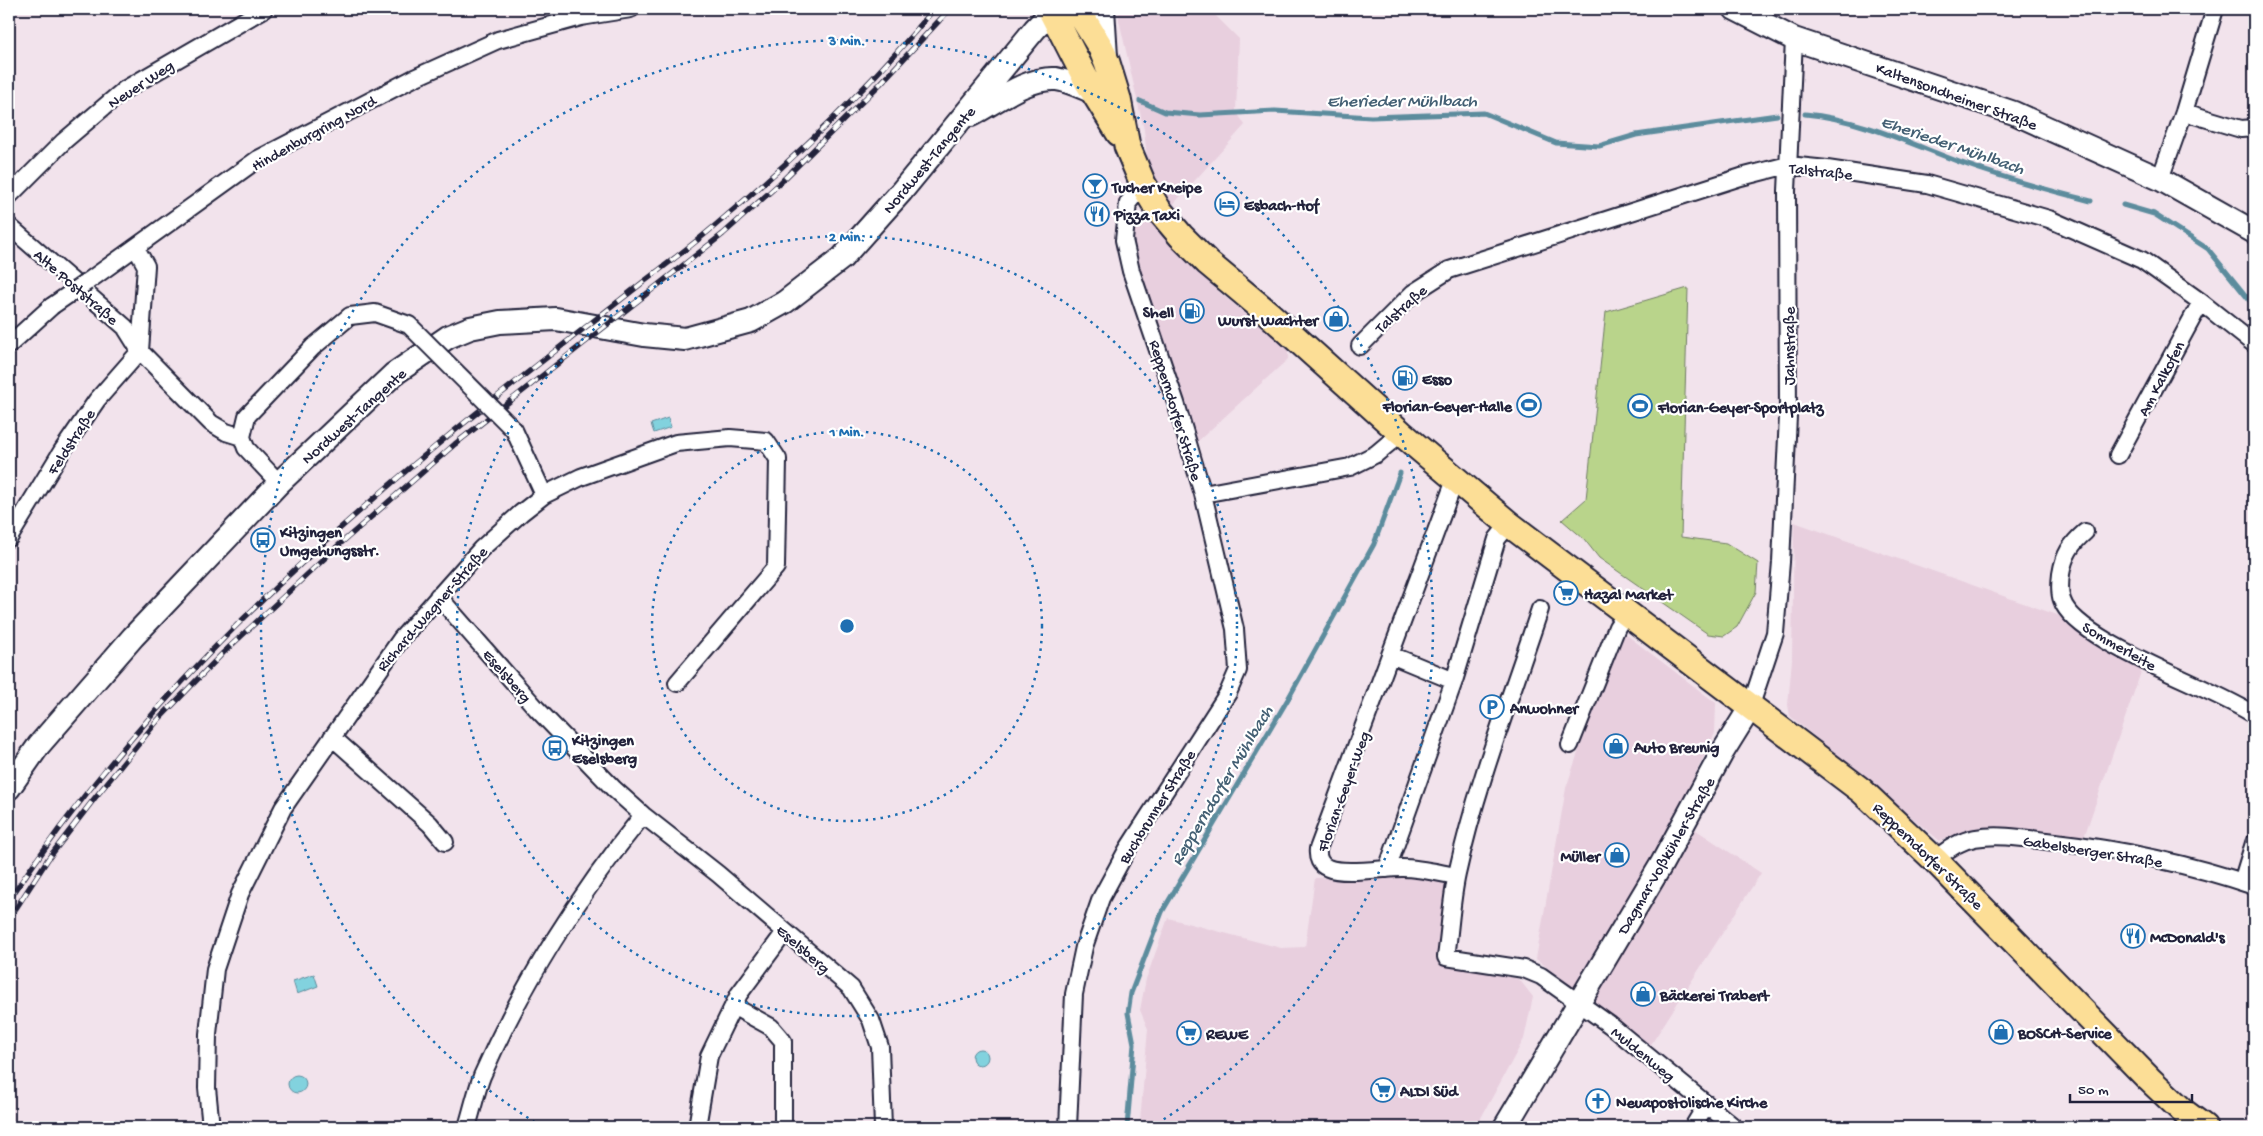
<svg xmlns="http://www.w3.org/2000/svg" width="2263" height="1136" font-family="'Gochi Hand',sans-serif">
  <rect width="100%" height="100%" fill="#f2e3ec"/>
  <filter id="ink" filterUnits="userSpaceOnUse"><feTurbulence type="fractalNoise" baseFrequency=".02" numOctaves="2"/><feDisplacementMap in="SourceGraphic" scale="10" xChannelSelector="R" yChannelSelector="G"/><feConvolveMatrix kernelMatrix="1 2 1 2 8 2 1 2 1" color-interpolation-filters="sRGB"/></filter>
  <g filter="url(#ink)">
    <!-- built -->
    <path fill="#e8cfde" d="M1118 9H1209L1239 39 1236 111 1245 125 1170 208 1148 166 1144 130 1119 20Z
      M1143 215 1219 292 1288 349V359L1197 442 1134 258 1133 233Z
      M1794 522 2063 617 2143 666 2083 840 1973 828 1940 841 1790 716 1788 705 1792 659Z
      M1620 630 1716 703 1715 733 1675 816 1761 873 1650 1046 1536 959 1566 788Z
      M1394 875 1437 880 1444 883 1447 888 1440 964 1519 979 1533 997 1524 1039 1476 1127H1142L1140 1122 1148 1029 1140 1010 1146 979 1168 918 1281 948 1305 947 1315 878Z"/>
    <!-- green -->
    <path fill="#b9d48b" stroke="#6e7b63" d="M1688 288 1681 537 1726 543 1758 563 1756 592 1737 627 1724 636 1708 634 1599 558 1584 539 1562 520 1586 499 1606 312Z"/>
    <!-- water -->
    <path fill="#82d2de" stroke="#5c8c9d" d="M668 418 671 427 654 433 651 424Z
      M314 974 318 986 297 994 293 981Z
      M972 1057a8 8 0 1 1 16 0a8 8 0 1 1-16 0Z
      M288 1084a9 9 0 1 1 18 0a9 9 0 1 1-18 0Z"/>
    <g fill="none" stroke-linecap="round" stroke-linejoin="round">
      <!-- stream -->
      <path stroke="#5c8c9d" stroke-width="5" d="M1140 101 1165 112 1200 115 1275 111 1371 117 1484 113 1556 143 1599 146 1636 135 1777 115
        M1805 114C1860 119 1911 144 1962 163 2004 178 2047 190 2091 201
        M2123 205 2154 214 2208 249 2254 306
        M1127 1127 1134 1044 1128 1013 1131 993 1162 912 1288 699 1374 544 1400 473"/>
      <!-- street casing -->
      <g stroke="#22223b" stroke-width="20">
        <path id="street" d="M2184 112 2241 129 2254 128
          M2160 179 2184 112 2215 9
          M9 196 64 141 124 90 264 9
          M9 226 125 327 140 351 211 423 226 432 242 437
          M87 282 258 159 414 78 498 40 581 17 631 9
          M9 345 52 306
          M1360 346 1413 293 1449 270 1741 177 1788 165 1827 169 1927 184 2049 219 2142 260 2201 302 2254 344
          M514 430 544 495
          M2118 455 2201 302
          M1455 480 1318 849C1317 858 1320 865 1328 868 1344 875 1383 868 1402 868 1420 868 1439 873 1456 876
          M279 483 246 448 242 437 247 416 313 347 350 316
          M1203 494 1350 467 1376 454 1401 433
          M2085 532C2071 544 2064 555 2061 574 2060 582 2059 592 2062 600 2075 642 2216 688 2254 715
          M9 538 62 451 97 400 140 351 146 266 136 248
          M438 596 537 709 614 789 643 815 718 874 851 988 871 1020 880 1047 883 1127
          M1540 609C1511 697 1477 783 1457 874 1451 901 1450 930 1446 957L1524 969 1541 976 1610 1025 1734 1127
          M1391 655 1454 681
          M1750 708 1775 633 1781 562 1788 416 1787 191 1794 39
          M332 737 430 824 445 842
          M1570 745 1617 627 1626 614
          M1935 860C1947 849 1959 841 1975 838 1998 834 2023 838 2047 841 2117 849 2187 863 2254 886
          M1387 869 1454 681 1497 539 1509 524
          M2242 882 2254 843
          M733 1006 771 1027 783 1041V1127
          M211 1127 207 1088 208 1034 215 969 240 894 283 808 401 639 481 549 521 513 544 495 581 477 676 443 730 438 766 441 778 459 776 567 677 683
          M467 1127C472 1111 476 1092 482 1076 522 984 580 893 643 815
          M697 1127 709 1056 739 994 785 932
          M1068 1127 1074 994 1084 947 1101 898 1127 850 1228 693 1238 670 1235 629 1203 494 1176 403 1131 271 1124 240 1128 203 1143 184
          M1693 1127 1707 1104"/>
      </g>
      <!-- secondary casing -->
      <g stroke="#22223b" stroke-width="26">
        <path id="secondary" d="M1103 9 1106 57
          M1735 9 1794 39 2014 113 2160 179 2254 232
          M971 115C996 102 1027 77 1056 79 1069 81 1081 87 1093 92
          M9 788 39 745 133 637 279 483 394 374 448 337 470 328 500 322 556 319 644 335 685 339 751 321 785 302 842 258 901 192 1035 29 1054 9
          M1505 1127 1661 865 1722 753 1750 708"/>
      </g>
      <!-- primary casing -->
      <g stroke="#22223b" stroke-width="29">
        <path id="primary" d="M1050 9 1088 83 1119 133
          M1077 9 1101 48 1107 63 1118 99 1127 146 1143 184 1158 209 1181 236 1208 263 1269 314 1401 433 1509 524 1862 791 1935 860 2149 1079 2185 1113 2204 1127"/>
      </g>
      <!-- street -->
      <use href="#street" stroke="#fff" stroke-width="16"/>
      <!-- secondary -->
      <use href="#secondary" stroke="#fff" stroke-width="22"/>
      <!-- primary -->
      <use href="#primary" stroke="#fcde96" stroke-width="25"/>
      <!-- rail casing -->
      <g stroke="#22223b" stroke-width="5.5">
        <path id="rail" d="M9 900C131 717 279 575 448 436 512 384 577 334 642 283 667 264 694 244 718 223 795 158 870 87 934 9
          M9 919 48 859 94 799 158 720 223 653 340 544 455 444 723 234 779 184 880 84 950 9"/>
      </g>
      <!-- rail -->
      <use href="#rail" stroke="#fff" stroke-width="4" stroke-dasharray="11" stroke-linecap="butt"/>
      <!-- street-bridge casing -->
      <g stroke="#22223b" stroke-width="20" stroke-linecap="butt">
        <path id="street-bridge" d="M52 306 87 282
          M350 316 375 313 409 325 514 430"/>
      </g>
      <!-- street-bridge -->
      <use href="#street-bridge" stroke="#fff" stroke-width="16"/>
    </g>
  </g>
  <!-- distance rings -->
  <g fill="none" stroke="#1f6fb2" stroke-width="2.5" stroke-dasharray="2.5 5">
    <circle cx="847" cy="626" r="195"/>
    <circle cx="847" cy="626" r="390"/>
    <path d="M541 1126A586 586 0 1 1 1153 1126"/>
  </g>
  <!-- icons -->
  <defs>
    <g id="bar-ring" transform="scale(1.25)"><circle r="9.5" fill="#fff" stroke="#1f6fb2" stroke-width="1.5"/><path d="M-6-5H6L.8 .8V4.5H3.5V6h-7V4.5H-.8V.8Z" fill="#1f6fb2"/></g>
    <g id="hotel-ring" transform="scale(1.25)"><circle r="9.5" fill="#fff" stroke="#1f6fb2" stroke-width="1.5"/><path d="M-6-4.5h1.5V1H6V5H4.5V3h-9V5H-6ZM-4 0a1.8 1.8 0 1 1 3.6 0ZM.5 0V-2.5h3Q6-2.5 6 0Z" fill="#1f6fb2"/></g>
    <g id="restaurant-ring" transform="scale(1.25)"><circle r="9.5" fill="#fff" stroke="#1f6fb2" stroke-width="1.5"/><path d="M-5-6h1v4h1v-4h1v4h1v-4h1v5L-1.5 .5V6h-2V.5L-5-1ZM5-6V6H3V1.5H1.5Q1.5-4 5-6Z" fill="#1f6fb2"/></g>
    <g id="fuel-ring" transform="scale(1.25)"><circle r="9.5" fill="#fff" stroke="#1f6fb2" stroke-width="1.5"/><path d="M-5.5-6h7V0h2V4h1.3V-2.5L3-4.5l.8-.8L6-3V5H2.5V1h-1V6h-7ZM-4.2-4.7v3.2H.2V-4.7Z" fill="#1f6fb2"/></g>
    <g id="shop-ring" transform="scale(1.25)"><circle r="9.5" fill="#fff" stroke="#1f6fb2" stroke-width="1.5"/><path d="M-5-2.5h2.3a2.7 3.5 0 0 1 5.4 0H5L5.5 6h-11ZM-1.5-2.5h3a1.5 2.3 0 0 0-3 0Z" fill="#1f6fb2"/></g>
    <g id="stadium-ring" transform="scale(1.25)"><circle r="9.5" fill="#fff" stroke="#1f6fb2" stroke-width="1.5"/><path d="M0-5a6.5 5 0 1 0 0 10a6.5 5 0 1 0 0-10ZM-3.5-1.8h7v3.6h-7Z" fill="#1f6fb2"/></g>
    <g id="bus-ring" transform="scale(1.25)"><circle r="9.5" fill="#fff" stroke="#1f6fb2" stroke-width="1.5"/><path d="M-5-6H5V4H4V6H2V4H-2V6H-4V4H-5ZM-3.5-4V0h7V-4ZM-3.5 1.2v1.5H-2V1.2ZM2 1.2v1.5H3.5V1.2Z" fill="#1f6fb2"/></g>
    <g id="supermarket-ring" transform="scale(1.25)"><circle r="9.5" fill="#fff" stroke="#1f6fb2" stroke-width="1.5"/><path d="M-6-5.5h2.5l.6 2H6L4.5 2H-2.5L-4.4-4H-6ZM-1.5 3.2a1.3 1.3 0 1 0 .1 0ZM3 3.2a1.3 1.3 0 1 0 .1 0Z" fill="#1f6fb2"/></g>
    <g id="parking-ring" transform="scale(1.25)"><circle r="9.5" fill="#fff" stroke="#1f6fb2" stroke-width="1.5"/><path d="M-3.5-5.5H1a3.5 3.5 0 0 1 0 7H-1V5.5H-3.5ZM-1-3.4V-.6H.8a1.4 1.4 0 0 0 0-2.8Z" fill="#1f6fb2"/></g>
    <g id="church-ring" transform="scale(1.25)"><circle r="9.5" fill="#fff" stroke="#1f6fb2" stroke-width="1.5"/><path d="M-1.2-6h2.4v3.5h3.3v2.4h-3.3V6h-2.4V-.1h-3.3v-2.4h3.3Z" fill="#1f6fb2"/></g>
  </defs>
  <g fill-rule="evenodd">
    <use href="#bar-ring" x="1095" y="186"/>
    <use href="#hotel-ring" x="1227" y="204"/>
    <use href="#restaurant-ring" x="1097" y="214"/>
    <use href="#fuel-ring" x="1192" y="311"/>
    <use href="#shop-ring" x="1336" y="319"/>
    <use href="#fuel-ring" x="1405" y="378"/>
    <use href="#stadium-ring" x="1529" y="405"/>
    <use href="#stadium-ring" x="1640" y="406"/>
    <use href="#bus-ring" x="263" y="540"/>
    <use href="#supermarket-ring" x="1566" y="593"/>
    <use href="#parking-ring" x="1492" y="707"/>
    <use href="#shop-ring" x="1616" y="746"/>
    <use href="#bus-ring" x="555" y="748"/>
    <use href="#shop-ring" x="1617" y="855"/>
    <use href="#restaurant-ring" x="2133" y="936"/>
    <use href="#shop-ring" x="1643" y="994"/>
    <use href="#shop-ring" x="2001" y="1032"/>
    <use href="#supermarket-ring" x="1189" y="1033"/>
    <use href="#supermarket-ring" x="1383" y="1090"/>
    <use href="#church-ring" x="1598" y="1101"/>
  </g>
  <g text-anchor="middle" stroke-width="4.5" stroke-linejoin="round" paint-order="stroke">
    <!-- street labels -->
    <g font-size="16" fill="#22223b" stroke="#fff">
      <text transform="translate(140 83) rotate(-33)" y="6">Neuer Weg</text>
      <text transform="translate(1957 95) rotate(20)" y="6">Kaltensondheimer Straße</text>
      <text transform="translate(313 132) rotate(-29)" y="6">Hindenburgring Nord</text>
      <text transform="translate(928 159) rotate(-50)" y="6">Nordwest-Tangente</text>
      <text transform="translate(1821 170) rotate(6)" y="6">Talstraße</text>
      <text transform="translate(77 286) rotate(41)" y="6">Alte Poststraße</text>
      <text transform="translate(1400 308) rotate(-42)" y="6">Talstraße</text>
      <text transform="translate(1788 346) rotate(-90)" y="6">Jahnstraße</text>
      <text transform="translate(2160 378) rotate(-62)" y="6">Am Kalkofen</text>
      <text transform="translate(1177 410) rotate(73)" y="6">Repperndorfer Straße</text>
      <text transform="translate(353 415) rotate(-42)" y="6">Nordwest-Tangente</text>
      <text transform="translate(70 441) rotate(-57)" y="6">Feldstraße</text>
      <text transform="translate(431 608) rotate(-49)" y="6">Richard-Wagner-Straße</text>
      <text transform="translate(2120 645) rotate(30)" y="6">Sommerleite</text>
      <text transform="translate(508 675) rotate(49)" y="6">Eselsberg</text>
      <text transform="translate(1342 791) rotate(-70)" y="6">Florian-Geyer-Weg</text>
      <text transform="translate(1156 806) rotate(-58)" y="6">Buchbrunner Straße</text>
      <text transform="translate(2093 850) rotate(9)" y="6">Gabelsberger Straße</text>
      <text transform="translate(1665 855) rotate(-60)" y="6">Dagmar-Voßkühler-Straße</text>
      <text transform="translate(1929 855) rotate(44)" y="6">Repperndorfer Straße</text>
      <text transform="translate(804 948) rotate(41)" y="6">Eselsberg</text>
      <text transform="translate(1644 1053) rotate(39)" y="6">Muldenweg</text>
    </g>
    <!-- poi labels -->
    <g font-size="16" font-weight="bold" fill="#22223b" stroke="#fff" text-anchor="start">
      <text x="1112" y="192">Tucher Kneipe</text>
      <text x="1244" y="210">Esbach-Hof</text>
      <text x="1114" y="220">Pizza Taxi</text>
      <text x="1174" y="317" text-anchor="end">Shell</text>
      <text x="1318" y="325" text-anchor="end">Wurst Wachter</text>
      <text x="1422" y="384">Esso</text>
      <text x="1512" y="411" text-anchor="end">Florian-Geyer-Halle</text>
      <text x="1658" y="412">Florian-Geyer-Sportplatz</text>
      <text x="280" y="537">Kitzingen<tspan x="280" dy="18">Umgehungsstr.</tspan></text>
      <text x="1584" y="599">Hazal Market</text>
      <text x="1510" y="713">Anwohner</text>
      <text x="572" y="745">Kitzingen<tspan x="572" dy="18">Eselsberg</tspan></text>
      <text x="1634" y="752">Auto Breunig</text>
      <text x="1600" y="861" text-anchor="end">Müller</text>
      <text x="2150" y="942">McDonald's</text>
      <text x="1660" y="1000">Bäckerei Trabert</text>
      <text x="2018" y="1038">BOSCH-Service</text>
      <text x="1206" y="1039">REWE</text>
      <text x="1400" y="1096">ALDI Süd</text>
      <text x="1616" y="1107">Neuapostolische Kirche</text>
    </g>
    <!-- water labels -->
    <g font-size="18" font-style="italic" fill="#446074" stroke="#fff">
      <text x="1402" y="106">Eherieder Mühlbach</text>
      <text transform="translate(1953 144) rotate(19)" y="6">Eherieder Mühlbach</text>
      <text transform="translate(1221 785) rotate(-59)" y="6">Repperndorfer Mühlbach</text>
    </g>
  </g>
  <circle cx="847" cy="626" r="8" fill="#1f6fb2" stroke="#fff" stroke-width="2.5"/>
  <g font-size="15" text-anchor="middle" font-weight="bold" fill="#1f6fb2" stroke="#fff" stroke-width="4.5" stroke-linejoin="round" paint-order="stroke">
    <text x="847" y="45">3 Min.</text>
    <text x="847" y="241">2 Min.</text>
    <text x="847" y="436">1 Min.</text>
  </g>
  <!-- margin -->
  <rect width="2263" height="1136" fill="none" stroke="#fff" stroke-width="30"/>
  <rect x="15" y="15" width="2233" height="1106" fill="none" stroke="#22223b" stroke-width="2" filter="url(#ink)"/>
  <!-- scale -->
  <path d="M2070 1094v8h122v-8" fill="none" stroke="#22223b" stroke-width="2.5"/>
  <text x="2078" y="1094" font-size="15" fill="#22223b" stroke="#ffffff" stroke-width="4" paint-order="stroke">50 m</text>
</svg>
